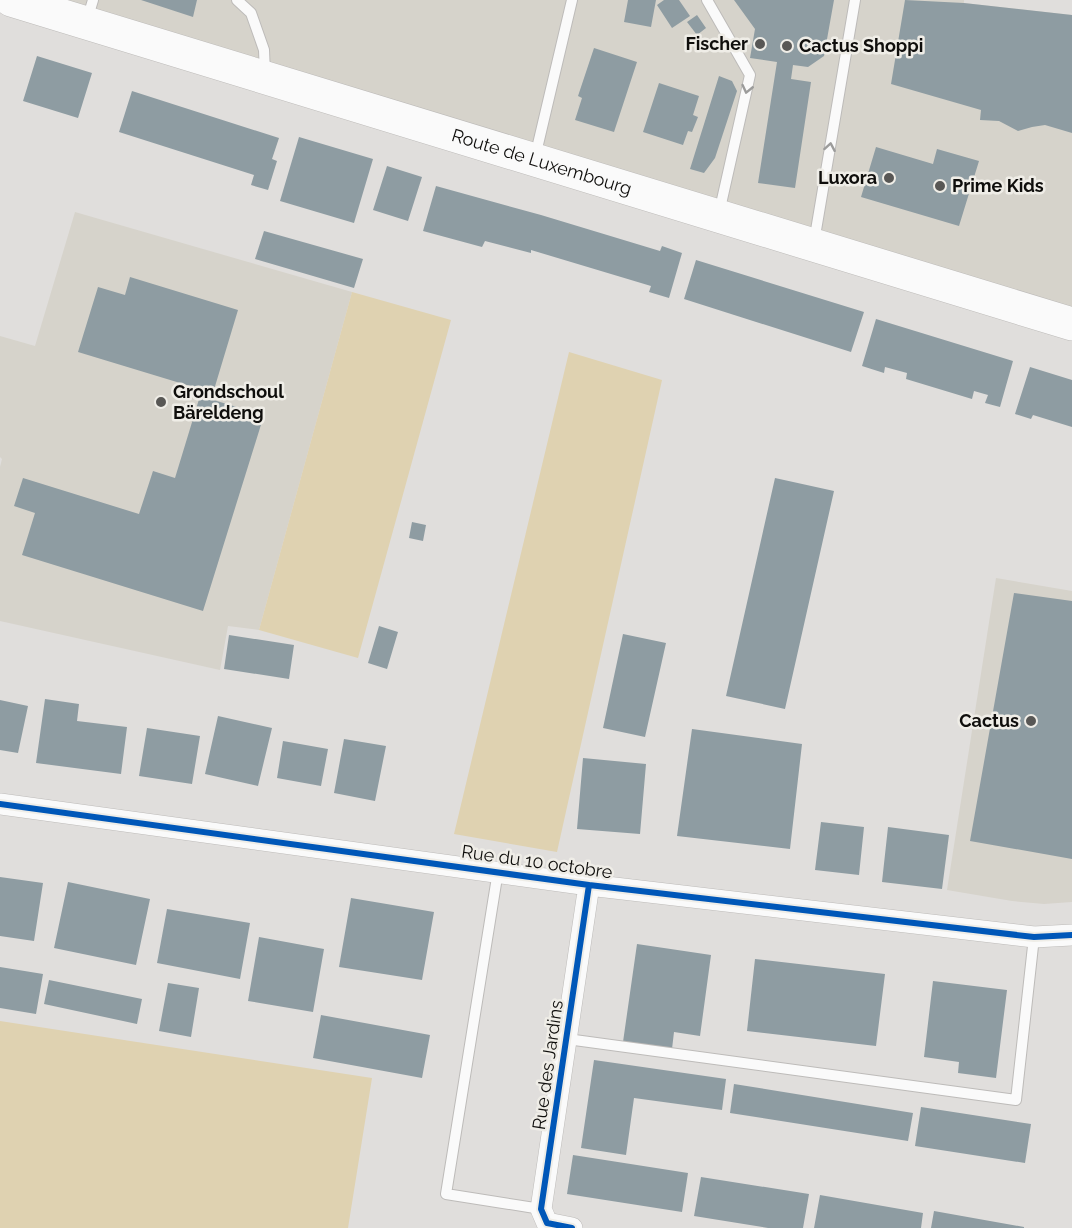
<svg xmlns="http://www.w3.org/2000/svg" width="1072" height="1228" font-family="Raleway,sans-serif">
  <rect width="100%" height="100%" fill="#e0dedc"/>
  <!-- built -->
  <path fill="#d6d3cb" d="M11 0H964V3L1072 15V324Z
    M75 212 352 292 259 630 228 626 220 670 0 621V467L2 459 0 457V336L35 346Z
    M996 578 1072 591V902L1044 904 1012 901 947 890Z"/>
  <!-- green -->
  <path fill="#dfd2b1" d="M352 292 451 320 358 658 259 630Z
    M569 352 662 380 557 852 454 834Z
    M0 1021 372 1078 348 1228H0Z"/>
  <!-- building -->
  <path fill="#8e9ca2" d="M141 0H197L193 17Z
    M628 0H656L651 27 624 22Z
    M664 0H679L690 16 672 28 657 5Z
    M734 0H834L824 56 808 67 793 65 791 79 811 82 795 188 758 183 777 62 750 58 755 29Z
    M905 0 964 3 1072 15V133L1045 125 1032 127 1018 131 999 121 980 120 981 110 891 84Z
    M697 15 706 28 697 35 687 22Z
    M594 48 637 62 614 132 575 120 582 98 578 96Z
    M37 56 92 73 78 118 23 101Z
    M719 76 732 81 737 91 715 158 704 173 690 169Z
    M659 83 699 96 693 115 698 117 692 132 688 131 683 145 643 132Z
    M132 91 279 138 272 159 277 161 268 190 251 185 254 175 119 132Z
    M299 137 373 159 354 223 280 201Z
    M876 147 933 164 937 149 979 161 959 226 861 197Z
    M387 166 422 177 408 221 373 210Z
    M436 186 541 215 660 251 662 246 682 253 669 298 649 292 651 286 531 250V253L485 241 482 247 423 231Z
    M264 231 363 259 354 288 255 259Z
    M696 260 864 312 851 352 684 299Z
    M130 277 238 310 213 393 78 352 98 287 125 295Z
    M876 319 1013 361 1000 407 985 403 988 395 974 391 972 399 906 379 907 373 885 367 884 373 862 366Z
    M1030 367 1072 380V427L1033 415 1031 419 1015 414Z
    M200 396 264 415 203 611 22 555 35 513 14 506 23 478 139 514 153 471 175 478Z
    M775 478 834 491 785 709 726 696Z
    M412 522 426 525 423 541 409 538Z
    M1014 593 1072 601V859L970 841Z
    M379 626 398 632 387 669 368 663Z
    M623 634 666 643 645 737 603 728Z
    M229 635 294 645 289 679 224 669Z
    M45 699 79 704 77 721 127 727 121 774 36 763Z
    M0 700 28 706 18 753 0 750Z
    M218 716 272 728 258 786 205 774Z
    M147 728 200 736 192 784 139 776Z
    M692 729 802 744 790 849 677 836Z
    M344 739 386 746 375 801 334 793Z
    M283 741 328 749 321 786 277 778Z
    M583 758 646 764 640 834 577 829Z
    M821 822 864 827 859 875 815 870Z
    M888 827 949 835 942 889 882 882Z
    M0 877 43 883 34 941 0 936Z
    M68 882 150 899 136 965 54 948Z
    M351 898 434 912 422 980 339 967Z
    M167 909 250 923 240 979 157 963Z
    M259 937 324 949 313 1012 248 1001Z
    M637 944 711 955 700 1036 674 1032 672 1049 623 1042Z
    M755 959 885 974 876 1046 747 1031Z
    M0 967 43 974 36 1014 0 1008Z
    M49 980 142 999 137 1024 44 1004Z
    M933 981 1007 990 996 1078 958 1073 959 1062 924 1057Z
    M168 983 199 988 191 1037 159 1031Z
    M321 1015 430 1035 422 1078 313 1058Z
    M594 1060 726 1079 722 1110 634 1098 626 1155 581 1148Z
    M734 1084 913 1113 908 1141 730 1113Z
    M921 1107 1031 1124 1025 1163 915 1146Z
    M573 1155 688 1173 682 1212 567 1194Z
    M701 1177 809 1194 803 1228H768L694 1216Z
    M820 1195 923 1213 921 1228H814Z
    M934 1211 1024 1227V1228H931Z"/>
  <g fill="none" stroke-linecap="round" stroke-linejoin="round">
    <!-- lane casing -->
    <g stroke="#bdbbb9" stroke-width="12">
      <path id="lane" d="M237 0 251 13 264 50 265 74
        M707 0 750 75 719 213
        M87 20 93 0
        M535 157 572 0
        M814 242 855 0
        M498 871 446 1194 541 1209
        M567 1039 1016 1100 1034 937"/>
    </g>
    <!-- street casing -->
    <g stroke="#bdbbb9" stroke-width="22">
      <path id="street" d="M0 804 589 885 1034 937 1072 935
        M572 1228 547 1223 541 1209 589 885"/>
    </g>
    <!-- primary casing -->
    <g stroke="#bdbbb9" stroke-width="34">
      <g id="primary">
        <path id="s1" d="M11 0 1072 324"/>
      </g>
    </g>
    <!-- lane -->
    <use href="#lane" stroke="#fafafa" stroke-width="10"/>
    <!-- street -->
    <use href="#street" stroke="#fafafa" stroke-width="21"/>
    <!-- primary -->
    <use href="#primary" stroke="#fafafa" stroke-width="33"/>
    <!-- cycleway casing -->
    <g stroke="#efede7" stroke-width="10">
      <path id="cycleway" d="M0 804 589 885 1034 937 1072 935
        M572 1228 547 1223 541 1209 589 885"/>
    </g>
    <!-- cycleway -->
    <use href="#cycleway" stroke="#0057b8" stroke-width="6"/>
  </g>
  <!-- one-way arrows -->
  <defs><path id="oneway-chevron" d="M-2-3.5L2.5 0L-2 3.5" fill="none" stroke-width="1.6" stroke-linecap="round" stroke-linejoin="round" transform="scale(1.5)"/></defs>
  <g stroke="#9c9c9b">
    <use href="#oneway-chevron" transform="translate(747 89) rotate(103)"/>
    <use href="#oneway-chevron" transform="translate(830 147) rotate(-80)"/>
  </g>
  <!-- markers -->
  <g fill="#585755" stroke="#efede7" stroke-width="2">
    <circle cx="760" cy="44" r="6"/>
    <circle cx="787" cy="46" r="6"/>
    <circle cx="889" cy="178" r="6"/>
    <circle cx="940" cy="186" r="6"/>
    <circle cx="161" cy="402" r="6"/>
    <circle cx="1031" cy="721" r="6"/>
  </g>
  <g text-anchor="middle" stroke-width="5" stroke-linejoin="round" paint-order="stroke">
    <!-- poi labels -->
    <g font-size="18" font-weight="bold" fill="#0f0e0c" stroke="#efede7" text-anchor="end">
      <text x="748" y="50">Fischer</text>
      <text x="799" y="52" text-anchor="start">Cactus Shoppi</text>
      <text x="877" y="184">Luxora</text>
      <text x="952" y="192" text-anchor="start">Prime Kids</text>
      <text x="173" y="398" text-anchor="start">Grondschoul<tspan x="173" dy="21">Bäreldeng</tspan></text>
      <text x="1019" y="727">Cactus</text>
    </g>
    <!-- street labels -->
    <g font-size="18" fill="#0f0e0c" stroke="#efede7">
      <text dy="6" stroke="none"><textPath href="#s1" startOffset="555">Route de Luxembourg</textPath></text>
      <text transform="translate(537 862) rotate(8)" y="6">Rue du 10 octobre</text>
      <text transform="translate(548 1065) rotate(-82)" y="6">Rue des Jardins</text>
    </g>
  </g>
</svg>
